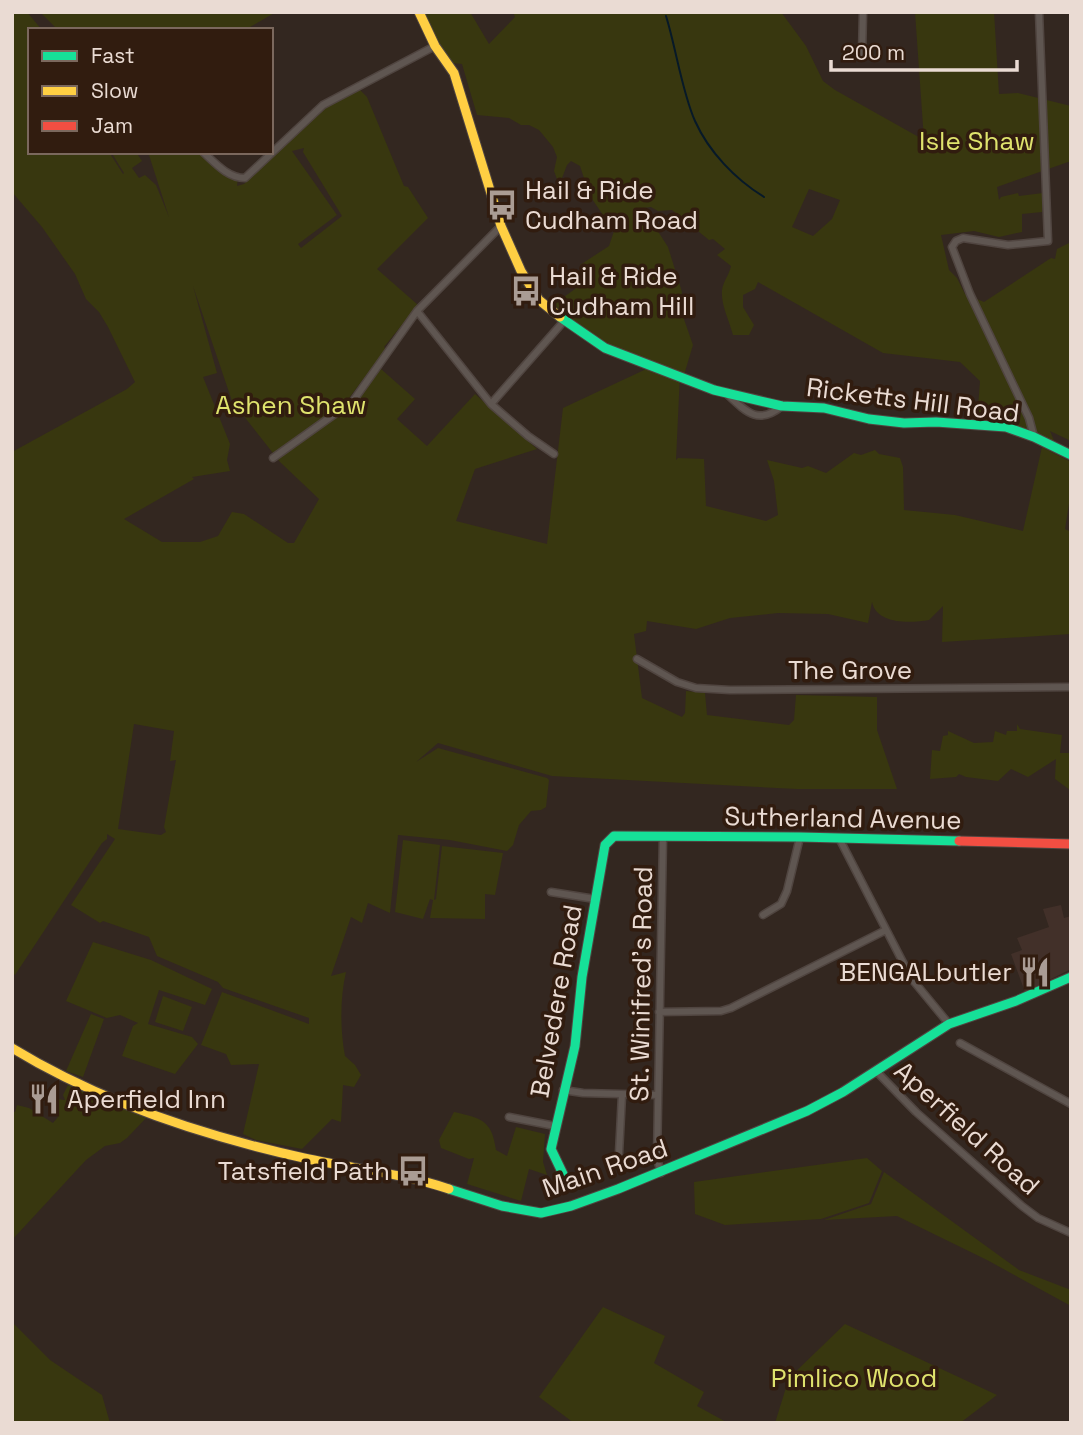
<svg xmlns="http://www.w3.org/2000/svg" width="1083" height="1435" font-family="'Space Grotesk',sans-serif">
  <rect width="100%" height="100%" fill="#332720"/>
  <!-- commercial -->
  <path fill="#423029" d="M1061 905 1064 918 1071 916V969L1025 992 1011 954 1022 950 1017 938 1049 927 1043 909Z"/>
  <!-- green -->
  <path fill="#38370f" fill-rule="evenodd" d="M12 12H27L42 30H30V152H109L123 174 124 173 111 152H136L142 161 132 168 139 178 145 175 156 185 169 217 148 152H202L238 177 237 186 244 184 328 106 359 89 367 97 404 186 408 187 428 218 377 269 418 305 384 347 386 349 346 402 350 406 355 403 381 369 415 399 397 419 427 446 475 394 537 449 475 469 456 521 547 544 563 408 657 364 604 343 550 307 589 279 580 265 609 246 614 231 590 196 580 166 571 161 567 165 562 178 557 179 554 171 557 157 553 147 539 130 529 125H521L509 118 477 115 462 64 452 63 447 58 423 12H470L489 44 515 17 513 12H781L806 46 823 81 835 90 924 140 915 12H994L999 94 1018 93 1071 106V161L997 187 999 200 1001 197 1018 193 1019 196 1043 193 1042 212 1022 214V232L999 237 974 231 941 235 949 270 957 278 965 294 984 302 1051 258 1055 259 1057 249 1071 242V441L1050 431 1055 443 977 421 980 381 960 362 883 353 758 282 755 289 743 295V307L754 325 749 335H733C729 319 717 298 724 283 727 276 729 274 731 266L717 255 725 249 713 239 709 240 672 210 658 211 651 207 643 208 668 247 682 292 679 305 693 345 684 375 680 374 676 460 678 458 704 459 706 506 766 521 778 515 774 481 767 460 802 468 808 466 826 473 854 453 861 455 875 450 879 454 900 458 903 467 904 510 955 515 1023 531 1042 447 1071 462V491L1065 529 1071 532V634L942 642 943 606 929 620C911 623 877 625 872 602L868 623 828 614 778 613 730 618 696 629 647 621 646 631 634 634 642 698 682 717 685 713 686 691 705 693 707 715 789 725 794 720 796 695 877 697V730L897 789H797L552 776 438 743 416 762 438 748 547 778 549 780 546 807 541 810 531 811 519 825 513 845 507 851 450 840 398 835 390 913 368 903 362 923 351 917 331 976 346 972C340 997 340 1030 345 1056L355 1065 361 1075 354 1087 343 1085 341 1122 332 1119 302 1149 256 1140 243 1134 259 1064 231 1065 226 1054 201 1045 222 992 309 1024V1018L223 988 218 982 157 956 149 937 103 921 100 923 71 905 115 839 107 834V839L102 843 15 975 12 973V452L127 389 135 382 108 327 99 312 86 299 75 274 42 227 12 192ZM304 148 303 152 342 216 301 248 298 244 337 215 292 151ZM809 189 840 200 832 219 813 236 792 227ZM193 286 232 401 280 462 319 499 294 543H288L244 514 232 512 218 536 200 542H162L124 519 194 479 192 477 230 471 227 460 230 444 203 377 217 373ZM134 724 174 731 170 761 176 760 164 827 166 832 161 835 118 829Z
    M40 12H276L245 30H58Z
    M1017 724 1020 729 1062 735 1060 753H1071V793L1070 790 1055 779 1056 759 1028 777 1011 769 998 781 966 777 959 774 956 777 930 779 932 750 940 751 943 736 948 735V731L974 743 993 742 995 731 1006 735 1007 731H1017Z
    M403 840 440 845 434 900 436 899 442 846 503 853 495 895 485 894V919L430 918 433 900 430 899 423 919 395 912Z
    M93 942 151 960 212 989 205 1005 159 990 148 1024 192 1037 198 1044 175 1074 122 1056 133 1026 138 1023 120 1015 107 1018 66 1001Z
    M163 996 192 1007 183 1031 155 1022Z
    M91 1014 104 1019 83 1077 66 1071Z
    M68 1085 146 1118 127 1138 120 1143 105 1146 86 1160 12 1240V1112H15L17 1105 29 1108 53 1123 58 1117 50 1109 57 1099 65 1100 63 1095Z
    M454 1112C481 1118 492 1120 496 1150L507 1156 516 1127 545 1134 543 1162 547 1175 529 1169 521 1201 467 1184 474 1158 469 1159 441 1148 439 1140Z
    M867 1158 882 1171 869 1203 821 1219 725 1225 695 1214 694 1182Z
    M884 1172 1019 1270 1071 1290V1306L987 1260 897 1216 824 1220 871 1204Z
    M603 1307 665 1336 654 1363 704 1392 697 1406 728 1423H574L539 1397Z
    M12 1322 50 1360 102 1395 110 1423H12Z
    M845 1324 997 1395 960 1423H775L789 1378Z"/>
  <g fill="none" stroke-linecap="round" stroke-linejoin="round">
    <!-- stream -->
    <path stroke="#071928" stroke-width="2" d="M666 16C676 48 682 92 695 121 709 152 735 179 764 197"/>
    <!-- street casing -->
    <g stroke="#504540" stroke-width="9">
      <path id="street" d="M862 55 863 12
        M203 152C215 163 228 178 245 178L323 105 435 46
        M417 311 491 404 528 436 554 454
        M728 395C747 413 759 425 782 406
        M491 404 564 321
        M1034 437 1029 418 970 294 952 247 956 241 963 238 1008 245 1048 241 1039 12
        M273 458 353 401 417 311 501 226
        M637 659 677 682 696 688 730 690 1071 687
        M839 838 911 978 949 1024
        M551 892 595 899
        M763 915 781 904 787 891 800 837
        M659 1012 721 1011 731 1008 886 930
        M960 1043 1071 1104
        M876 1071 916 1112 1022 1206 1038 1218 1071 1233
        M563 1090 583 1093 658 1095
        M509 1117 555 1126
        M619 1153 622 1095
        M661 1173 657 1159 663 837"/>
    </g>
    <!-- fast casing -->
    <g stroke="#504540" stroke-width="11">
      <path id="fast" d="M560 317 605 348 714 390 782 406 824 408 869 419 904 423 936 422 1006 427 1034 437 1071 455
        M563 1174 551 1149 575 1046 582 977 605 845 614 836 800 837 959 841
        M449 1189 502 1206 541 1213 571 1206 618 1189 807 1111 843 1092 949 1024 1016 1001 1071 977"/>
    </g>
    <!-- slow casing -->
    <g stroke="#504540" stroke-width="11">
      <path id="slow" d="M419 12 435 46 454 73 501 226 521 271 539 300 560 317
        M12 1048C99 1101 204 1136 304 1158 353 1169 402 1173 449 1189"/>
    </g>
    <!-- jam casing -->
    <g stroke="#504540" stroke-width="11">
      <path id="jam" d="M959 841 1071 844"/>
    </g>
    <!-- street -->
    <use href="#street" stroke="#5f5651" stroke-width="6"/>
    <!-- fast -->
    <use href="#fast" stroke="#16e098" stroke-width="9"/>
    <!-- slow -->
    <use href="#slow" stroke="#ffcf43" stroke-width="9"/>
    <!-- jam -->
    <use href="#jam" stroke="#f24e42" stroke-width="9"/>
  </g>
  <!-- icons -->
  <defs>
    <g id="bus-bare" transform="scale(2.415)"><path d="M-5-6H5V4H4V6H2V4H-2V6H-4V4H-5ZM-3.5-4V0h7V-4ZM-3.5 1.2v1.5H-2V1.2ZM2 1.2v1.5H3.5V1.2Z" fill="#aa9c94" stroke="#311c0f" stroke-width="2.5" paint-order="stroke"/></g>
    <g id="restaurant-bare" transform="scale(2.415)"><path d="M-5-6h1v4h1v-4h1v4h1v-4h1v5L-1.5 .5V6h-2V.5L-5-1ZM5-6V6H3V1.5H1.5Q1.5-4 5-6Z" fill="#aa9c94" stroke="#311c0f" stroke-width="2.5" paint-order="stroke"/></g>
  </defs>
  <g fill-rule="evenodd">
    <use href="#bus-bare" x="502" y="205"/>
    <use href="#bus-bare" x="526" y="291"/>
    <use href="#restaurant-bare" x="1035" y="972"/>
    <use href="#restaurant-bare" x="44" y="1099"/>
    <use href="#bus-bare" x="413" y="1171"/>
  </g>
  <g text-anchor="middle" stroke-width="7" stroke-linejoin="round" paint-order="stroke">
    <!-- park labels -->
    <g font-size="26" fill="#dfe36d" stroke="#311c0f">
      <text x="977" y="150">Isle Shaw</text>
      <text x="291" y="414">Ashen Shaw</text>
      <text x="854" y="1387">Pimlico Wood</text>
    </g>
    <!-- poi labels -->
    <g font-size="26" fill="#eadbd3" stroke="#311c0f" text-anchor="start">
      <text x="525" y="199">Hail &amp; Ride<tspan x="525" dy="30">Cudham Road</tspan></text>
      <text x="549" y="285">Hail &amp; Ride<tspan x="549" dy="30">Cudham Hill</tspan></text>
      <text x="1012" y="981" text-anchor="end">BENGALbutler</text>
      <text x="67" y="1108">Aperfield Inn</text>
      <text x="390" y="1180" text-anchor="end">Tatsfield Path</text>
    </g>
    <!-- street labels -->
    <g font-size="26" fill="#eadbd3" stroke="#311c0f">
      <text transform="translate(913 400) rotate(7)" y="9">Ricketts Hill Road</text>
      <text x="850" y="679">The Grove</text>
      <text transform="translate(843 818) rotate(1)" y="9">Sutherland Avenue</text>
      <text transform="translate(641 984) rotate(-89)" y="9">St. Winifred's Road</text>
      <text transform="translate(556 1001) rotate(-80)" y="9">Belvedere Road</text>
      <text transform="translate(967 1128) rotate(42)" y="9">Aperfield Road</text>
      <text transform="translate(605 1168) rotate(-19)" y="9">Main Road</text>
    </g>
  </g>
  <!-- border -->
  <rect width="1083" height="1435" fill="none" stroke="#eadbd3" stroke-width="28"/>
  <!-- legend -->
  <rect x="28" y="28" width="245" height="126" fill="#311c0f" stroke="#7b685d" stroke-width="2"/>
  <rect x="42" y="51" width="35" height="10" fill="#16e098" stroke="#7b685d" stroke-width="2"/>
  <text x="91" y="63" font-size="21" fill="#eadbd3">Fast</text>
  <rect x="42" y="86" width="35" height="10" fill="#ffcf43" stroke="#7b685d" stroke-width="2"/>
  <text x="91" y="98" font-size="21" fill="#eadbd3">Slow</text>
  <rect x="42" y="121" width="35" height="10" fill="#f24e42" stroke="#7b685d" stroke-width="2"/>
  <text x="91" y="133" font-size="21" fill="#eadbd3">Jam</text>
  <!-- scale -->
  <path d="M831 60v10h186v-10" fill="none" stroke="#eadbd3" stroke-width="3.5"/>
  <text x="842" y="60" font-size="21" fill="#eadbd3" stroke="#311c0f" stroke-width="5" paint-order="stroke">200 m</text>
</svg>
